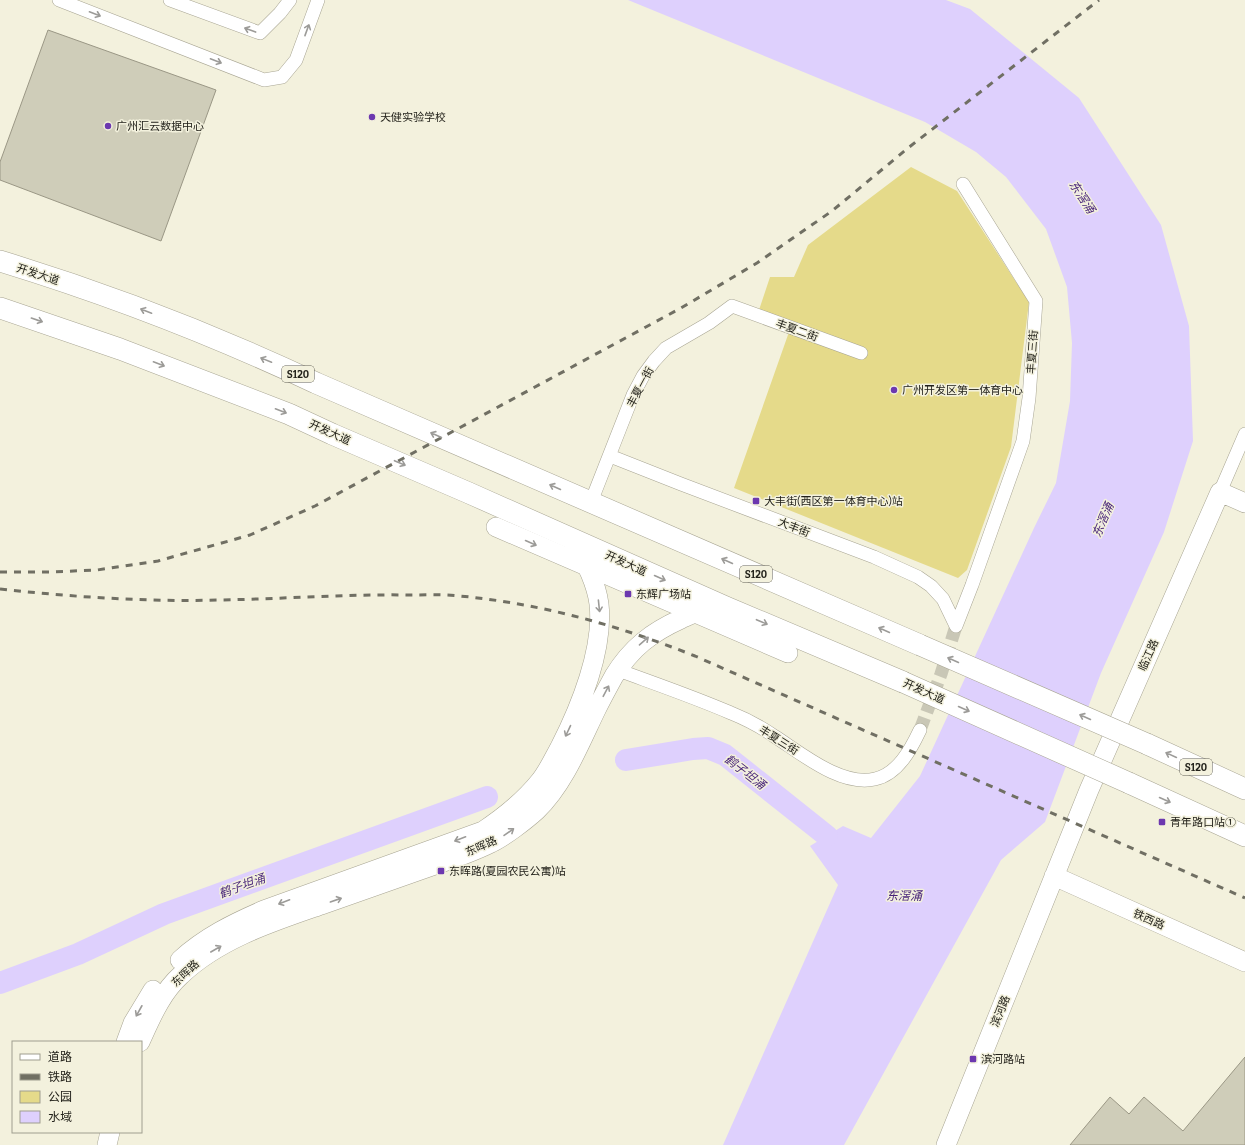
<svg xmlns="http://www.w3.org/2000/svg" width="1245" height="1145" font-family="Bitter,'Noto Sans SC',serif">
  <rect width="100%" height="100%" fill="#f3f1dd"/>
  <!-- green -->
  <path fill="#e5da8a" d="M911 167 957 191 1029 302 1011 447 967 570 958 578 734 488 789 332 756 319 770 277H794L808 245Z"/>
  <!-- water -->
  <path fill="#ded0fd" d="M628 0H946L970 9 1079 98 1161 225 1189 326 1193 441 1164 532 1101 673 1045 822 1001 860 844 1145H723L838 885 810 846 843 826 871 838 920 776 1034 528 1056 483 1070 401 1072 343 1067 287 1046 229 1006 177 976 152 925 122Z"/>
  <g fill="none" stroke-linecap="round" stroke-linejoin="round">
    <!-- river -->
    <path stroke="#ded0fd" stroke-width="22" d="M626 760 693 749 708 748 725 755 827 836
      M0 983 78 954 164 914 487 797"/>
  </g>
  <!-- building -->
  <path fill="#cfcdb9" stroke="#9a9785" d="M48 30 216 90 161 241 0 180V162Z
    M1245 1057V1145H1070L1110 1097 1129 1114 1144 1097 1183 1131Z"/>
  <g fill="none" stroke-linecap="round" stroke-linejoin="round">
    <!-- street-tunnel -->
    <path stroke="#c9c7b6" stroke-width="13" stroke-dasharray="13 6" stroke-linecap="butt" d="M920 730 941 674 956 626"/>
    <!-- street casing -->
    <g stroke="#a8a593" stroke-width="14">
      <path id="street" d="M59 0 264 80 282 77 296 60 318 0
        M170 0 260 33 280 13 290 0
        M610 456 681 484 874 557 918 577 931 586 943 599 956 626
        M1220 492 1245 434
        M591 502 633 395 643 376 654 361 666 348 709 323 732 306 861 353
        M956 626 972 585 1023 441 1029 398 1036 301 963 184
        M618 670C656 684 694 697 731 713 746 719 761 727 774 736 801 753 841 787 875 779 898 774 911 749 920 730"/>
    </g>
    <!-- secondary casing -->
    <g stroke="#a8a593" stroke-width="20">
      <path id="secondary" d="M496 527 788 653
        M1054 876 1245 962
        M180 960C205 937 234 923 264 910L483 831C504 817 524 801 540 781 548 771 554 758 560 747 580 708 604 649 599 604 596 581 584 560 573 539
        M126 1042 133 1023 153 990
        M140 1042C151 1018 161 993 181 975 220 938 275 921 324 904 359 892 394 879 429 867 450 860 471 853 491 843 504 837 526 820 537 810 564 784 580 743 596 710 602 698 608 687 614 676 631 648 652 632 681 619 690 615 698 611 707 609 713 607 720 607 726 607
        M107 1145 110 1132
        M946 1145 1089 790 1220 492 1245 503"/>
    </g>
    <!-- primary casing -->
    <g stroke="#a8a593" stroke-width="22">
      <path id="primary" d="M0 261C108 294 214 335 316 383L920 645
        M0 308 120 349 289 414 332 434 469 493 726 607 903 682
        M1147 744 1245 789
        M1129 783 1245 836"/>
    </g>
    <!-- street -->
    <use href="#street" stroke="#fff" stroke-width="13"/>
    <!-- secondary -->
    <use href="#secondary" stroke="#fff" stroke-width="19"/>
    <!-- primary -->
    <use href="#primary" stroke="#fff" stroke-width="21"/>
    <!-- rail -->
    <path stroke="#706f63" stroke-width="3" stroke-dasharray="7 7" stroke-linecap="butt" d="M0 572H50L97 570 158 561 250 535 315 506 681 308 757 263 832 211 908 148 1099 0
      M0 589C73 597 146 602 219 600 282 599 344 594 407 595 424 595 442 594 460 596 543 604 617 625 695 656L1245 898"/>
    <!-- primary-bridge casing -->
    <g stroke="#a8a593" stroke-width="22" stroke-linecap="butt">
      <path id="primary-bridge" d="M920 645 1147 744
        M903 682 1129 783"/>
    </g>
    <!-- primary-bridge -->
    <use href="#primary-bridge" stroke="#fff" stroke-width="21"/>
  </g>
  <!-- one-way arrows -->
  <defs><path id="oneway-shaft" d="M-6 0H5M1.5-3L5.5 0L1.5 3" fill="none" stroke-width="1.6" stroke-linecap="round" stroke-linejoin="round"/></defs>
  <g stroke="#9c9b98">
    <use href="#oneway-shaft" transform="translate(95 14) rotate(21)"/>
    <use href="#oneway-shaft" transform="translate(250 30) rotate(-160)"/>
    <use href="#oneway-shaft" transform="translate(307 30) rotate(-70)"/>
    <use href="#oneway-shaft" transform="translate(216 61) rotate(21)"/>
    <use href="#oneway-shaft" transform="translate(146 311) rotate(-159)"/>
    <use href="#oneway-shaft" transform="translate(37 320) rotate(19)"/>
    <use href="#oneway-shaft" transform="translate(266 360) rotate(-158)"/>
    <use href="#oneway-shaft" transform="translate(159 364) rotate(21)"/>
    <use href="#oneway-shaft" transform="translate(281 411) rotate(21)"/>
    <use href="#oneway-shaft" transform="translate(436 435) rotate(-156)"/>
    <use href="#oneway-shaft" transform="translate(400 463) rotate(23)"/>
    <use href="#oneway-shaft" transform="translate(555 487) rotate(-156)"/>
    <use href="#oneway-shaft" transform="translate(531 543) rotate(24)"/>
    <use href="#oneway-shaft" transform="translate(727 561) rotate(-156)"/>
    <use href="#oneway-shaft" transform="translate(660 578) rotate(24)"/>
    <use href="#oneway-shaft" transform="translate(599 606) rotate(84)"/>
    <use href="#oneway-shaft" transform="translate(762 622) rotate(23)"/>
    <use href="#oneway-shaft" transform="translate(884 630) rotate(-156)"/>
    <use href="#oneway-shaft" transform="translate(644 641) rotate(-41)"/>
    <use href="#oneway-shaft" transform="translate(953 660) rotate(-156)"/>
    <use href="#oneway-shaft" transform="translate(606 691) rotate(-62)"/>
    <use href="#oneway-shaft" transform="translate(964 709) rotate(24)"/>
    <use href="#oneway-shaft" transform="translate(1085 717) rotate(-156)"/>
    <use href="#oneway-shaft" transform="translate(568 731) rotate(115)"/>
    <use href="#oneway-shaft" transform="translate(1171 755) rotate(-155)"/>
    <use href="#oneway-shaft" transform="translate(1165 800) rotate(24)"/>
    <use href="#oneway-shaft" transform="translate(509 832) rotate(-35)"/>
    <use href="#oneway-shaft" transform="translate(460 839) rotate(159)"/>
    <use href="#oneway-shaft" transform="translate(336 900) rotate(-19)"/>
    <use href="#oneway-shaft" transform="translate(284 902) rotate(159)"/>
    <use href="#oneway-shaft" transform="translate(216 949) rotate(-30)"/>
    <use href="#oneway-shaft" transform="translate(139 1011) rotate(119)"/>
  </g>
  <!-- markers -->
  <g fill="#6c38af" stroke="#f3f1dd" stroke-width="1.5">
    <circle cx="372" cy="117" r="4"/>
    <circle cx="108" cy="126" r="4"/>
    <circle cx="894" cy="390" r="4"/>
    <rect x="752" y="497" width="8" height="8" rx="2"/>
    <rect x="624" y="590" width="8" height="8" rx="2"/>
    <rect x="1158" y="818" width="8" height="8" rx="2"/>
    <rect x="437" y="867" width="8" height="8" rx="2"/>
    <rect x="969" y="1055" width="8" height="8" rx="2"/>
  </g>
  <g text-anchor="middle" stroke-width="3" stroke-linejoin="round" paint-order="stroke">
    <!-- shield labels -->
    <g fill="#f3f1dd" stroke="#615f54" stroke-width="1">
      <rect x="282" y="366" width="32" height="16" rx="3"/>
      <rect x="740" y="566" width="32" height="16" rx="3"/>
      <rect x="1180" y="759" width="32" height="16" rx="3"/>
    </g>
    <g font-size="10" font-weight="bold" fill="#22211a">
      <text x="298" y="378">S120</text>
      <text x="756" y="578">S120</text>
      <text x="1196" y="771">S120</text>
    </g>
    <!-- poi labels -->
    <g font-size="11" fill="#22211a" stroke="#f3f1dd" text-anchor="start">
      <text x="380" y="121">天健实验学校</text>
      <text x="116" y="130">广州汇云数据中心</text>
      <text x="902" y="394">广州开发区第一体育中心</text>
      <text x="764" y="505">大丰街(西区第一体育中心)站</text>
      <text x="636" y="598">东辉广场站</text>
      <text x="1170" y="826">青年路口站①</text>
      <text x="449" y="875">东晖路(夏园农民公寓)站</text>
      <text x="981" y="1063">滨河路站</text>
    </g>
    <!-- street labels -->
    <g font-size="11" fill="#22211a" stroke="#f3f1dd">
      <text transform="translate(38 274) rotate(18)" y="4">开发大道</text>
      <text transform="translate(797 330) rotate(20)" y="4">丰夏二街</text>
      <text transform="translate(1032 352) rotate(-86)" y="4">丰夏三街</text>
      <text transform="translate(640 387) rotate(-62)" y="4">丰夏一街</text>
      <text transform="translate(330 432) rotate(24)" y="4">开发大道</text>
      <text transform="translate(794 527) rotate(21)" y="4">大丰街</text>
      <text transform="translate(626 563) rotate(24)" y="4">开发大道</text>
      <text transform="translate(1148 655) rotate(-66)" y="4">临江路</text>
      <text transform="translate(924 691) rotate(24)" y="4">开发大道</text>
      <text transform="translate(779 740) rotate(32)" y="4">丰夏三街</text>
      <text transform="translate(481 846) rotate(-24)" y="4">东晖路</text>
      <text transform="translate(1149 919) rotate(24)" y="4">铁西路</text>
      <text transform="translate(185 973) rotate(-43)" y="4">东晖路</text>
      <text transform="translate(1000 1011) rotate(-68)" y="4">滨河路</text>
    </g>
    <!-- water labels -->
    <g font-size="12" font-style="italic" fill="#49257a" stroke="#f3f1dd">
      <text transform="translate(1082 197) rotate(57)" y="4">东滘涌</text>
      <text transform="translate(1103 520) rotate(-67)" y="4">东滘涌</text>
      <text transform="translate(745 772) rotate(38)" y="4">鹤子坦涌</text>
      <text transform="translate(242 886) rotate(-20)" y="4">鹤子坦涌</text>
      <text x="904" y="900">东滘涌</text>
    </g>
  </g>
  <!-- legend -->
  <rect x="12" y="1041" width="130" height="92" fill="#f3f1dd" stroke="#9f9e8f"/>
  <rect x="20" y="1054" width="20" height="6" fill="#ffffff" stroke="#9f9e8f"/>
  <text x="48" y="1061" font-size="12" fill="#22211a">道路</text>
  <rect x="20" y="1074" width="20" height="6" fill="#706f63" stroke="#9f9e8f"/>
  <text x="48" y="1081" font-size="12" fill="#22211a">铁路</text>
  <rect x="20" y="1091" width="20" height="12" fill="#e5da8a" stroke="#9f9e8f"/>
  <text x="48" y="1101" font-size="12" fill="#22211a">公园</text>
  <rect x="20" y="1111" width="20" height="12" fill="#ded0fd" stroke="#9f9e8f"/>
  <text x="48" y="1121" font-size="12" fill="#22211a">水域</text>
</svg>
